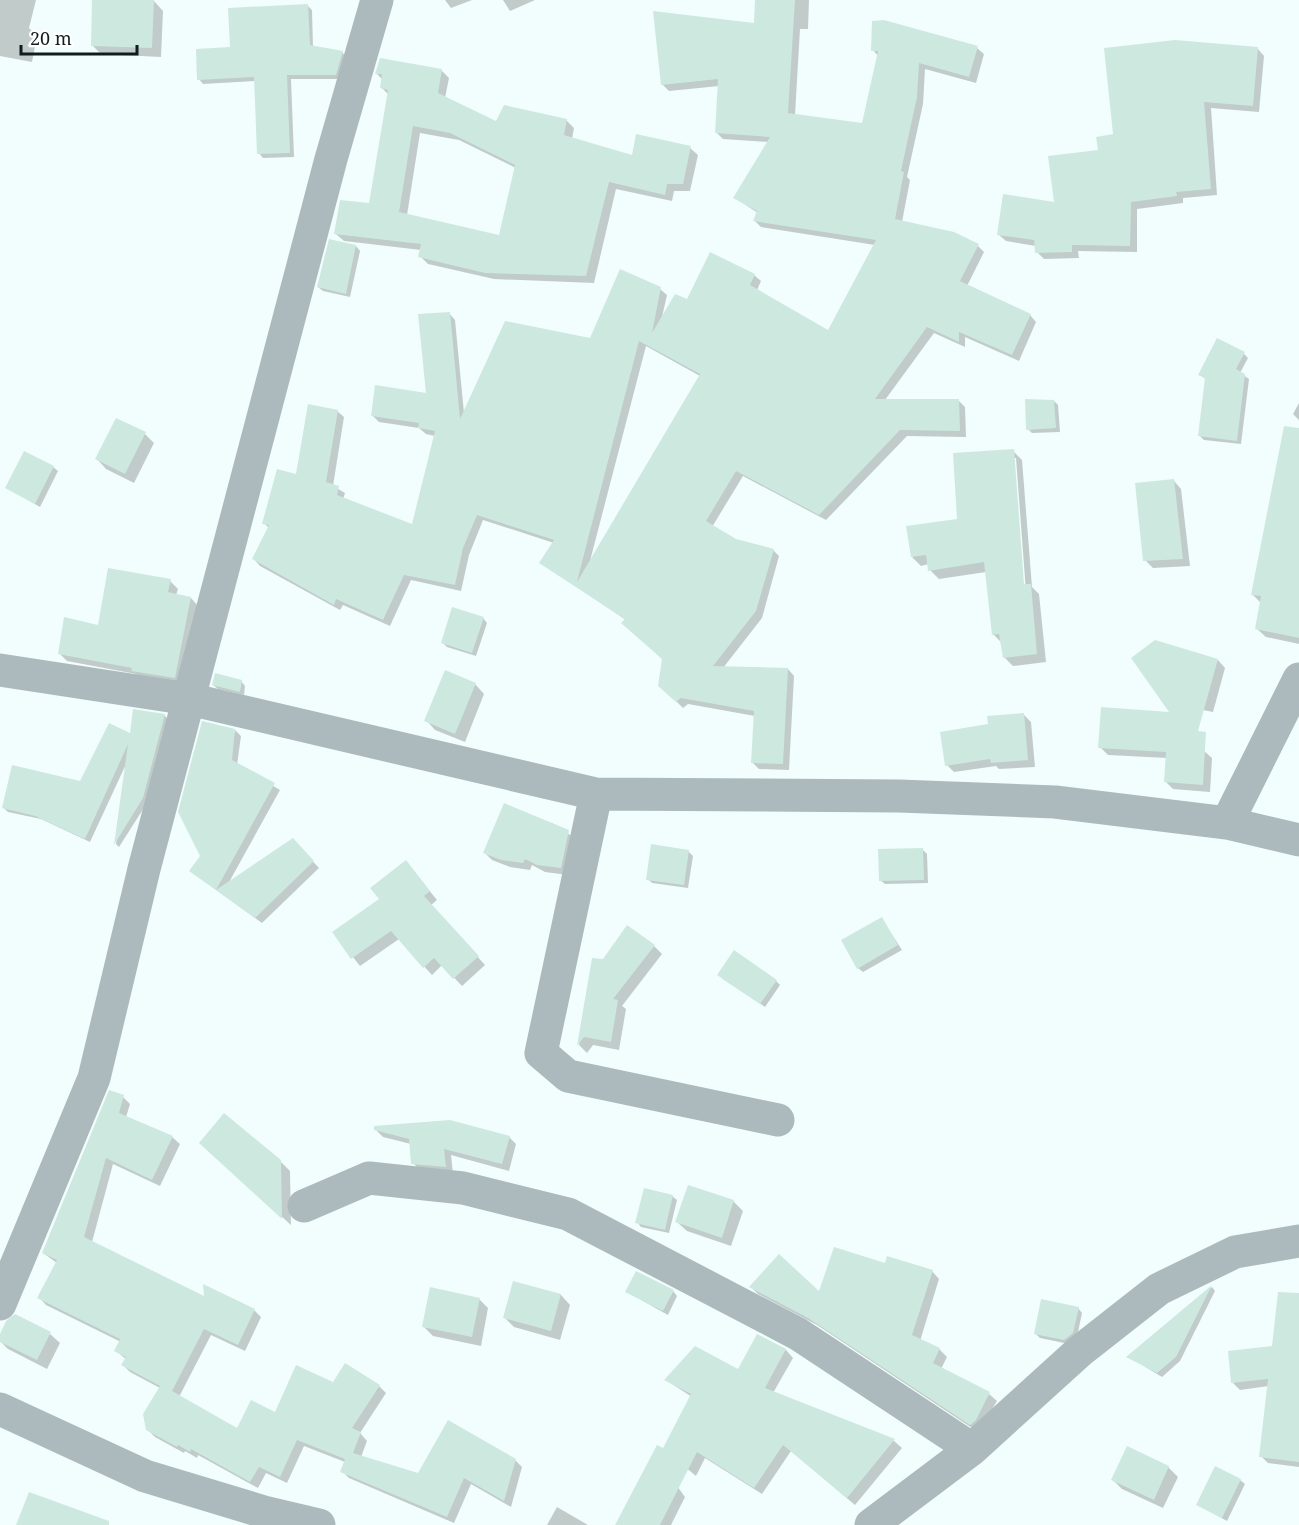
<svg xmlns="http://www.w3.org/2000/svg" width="1299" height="1525" font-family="'Noto Serif',serif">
  <rect width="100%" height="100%" fill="#f1fefd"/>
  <!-- shadow -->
  <path fill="#0003" fill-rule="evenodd" d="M0 0H36L29 28 37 36 32 62 0 56Z
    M93 0 154 1 163 11 161 57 101 54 92 45Z
    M445 0H472L451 8Z
    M503 0H535L510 11Z
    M756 0H809L808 29H800L795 115 863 124 878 56 873 50 977 48 984 54 976 83 925 69 923 104 907 177 910 180 902 222 978 246 984 252 967 286 1030 315 1036 322 1019 361 965 337V347L934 333 885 400 959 401 965 407 966 437 907 436 826 520 743 476 712 527 735 540 773 550 779 556 762 618 723 668 788 669 794 676 789 770 759 769 752 762 755 716 688 704 683 708 667 692 663 660 626 620 541 563 554 543 483 520 469 555 461 591 411 580 390 626 343 605 340 610 260 566 254 559 269 528 264 523 298 476 337 411 344 417 333 486 345 493 343 499 414 526 435 436 426 434 419 428 379 422 372 415 428 395 449 313 455 320 464 413 591 339 660 289 667 295 662 317 688 301 754 275 761 281 757 290 829 332 875 245 761 227 755 221 758 213 735 198 768 142 723 139 717 133 719 86 669 91 662 84 756 25ZM646 346 700 376 590 561Z
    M307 5 312 10 313 47 342 52 346 57 340 79H291L294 157 263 158 259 153 255 81 203 84 199 79Z
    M1257 48 1264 56 1259 112 1211 108 1217 195 1183 198V203L1137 209V252L1078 251 1079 258 1044 259 1037 252 1036 246 1006 241 998 234 1055 204 1115 135Z
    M441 70 449 78 445 98 497 122 505 107 567 121 574 128 572 139 633 157 690 148 698 155 690 191H674L672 201 616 189 594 283 494 279 428 264 420 256 421 250 344 241 336 234 370 205 389 95 382 88 383 80 377 74ZM420 133 459 140 516 168 500 237 407 215Z
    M356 246 360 251 350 297 323 291 318 287Z
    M1244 354 1248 358 1240 373 1249 379 1241 444 1204 440 1199 435 1207 380 1200 375Z
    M1054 401 1058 405 1060 432 1032 433 1028 429Z
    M1299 403V420L1293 414Z
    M145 434 154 443 134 483 106 469 97 459Z
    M1013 451 1022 460 1032 587 1039 594 1046 662 1013 666 1004 657 1002 643 993 634 986 572 939 579 930 570 929 564 921 566 912 557 959 520ZM1013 458H1016L1026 592H1023Z
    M53 467 58 471 40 507 7 488Z
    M1299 480V644L1266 637 1256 628 1261 603 1253 595Z
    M1174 481 1181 489 1190 566 1153 568 1145 560Z
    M170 581 178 589 176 595 191 598 198 606 182 685 140 678 136 674 67 661 59 653Z
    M483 618 487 623 476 656 447 647 442 642Z
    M1218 660 1225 668 1213 712 1198 709 1188 746 1204 751 1212 758 1210 792 1173 789 1165 781 1167 758 1108 755 1100 747 1172 714Z
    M241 681 245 686 244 695 218 689 213 685Z
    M475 684 484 694 465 742 435 730 426 720Z
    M134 711 165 716 169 720 147 803 119 847 116 844 127 762 90 842 41 819 8 812 3 807 81 783 131 735Z
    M1024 715 1031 722 1035 767 999 769 996 766 954 772 947 765 989 725Z
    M235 730 241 736 237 765 280 790 228 884 293 840 319 868 262 923 197 876Z
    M552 823 576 839 568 875 545 872 532 865 530 870 510 867 492 860 484 852Z
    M922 849 927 854 928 883 885 884 880 880Z
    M688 851 693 856 688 888 652 883 648 879Z
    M406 862 437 900 431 905 485 965 462 986 442 965 432 975 399 939 360 966 334 933 381 900Z
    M882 919 902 950 863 972 858 968Z
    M654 946 662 954 622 1006 626 1009 619 1050 593 1045 587 1053 579 1045 594 959 604 961Z
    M723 979 776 981 780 985 765 1007Z
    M123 1097 130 1104 126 1117 172 1137 180 1144 160 1186 113 1164 92 1242 205 1298 254 1310 261 1317 245 1351 211 1335 179 1397 238 1430 276 1414 333 1384 379 1386 386 1393 360 1433 367 1441 361 1457 419 1475 515 1460 522 1467 511 1507 471 1484 454 1523 349 1478 342 1471 345 1462 304 1446 287 1483 266 1473 258 1488 198 1455 197 1458 185 1451 184 1453 155 1437 147 1429 160 1388 130 1372 123 1365 126 1359 116 1351 121 1342 46 1305 39 1297 57 1263 43 1253Z
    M375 1129 509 1137 516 1144 509 1171 451 1155 453 1174 420 1170 413 1163 411 1144 383 1137Z
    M210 1152 280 1161 290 1171 291 1225Z
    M672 1196 677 1200 669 1233 641 1227 637 1222Z
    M733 1201 743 1211 731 1246 687 1231 677 1222Z
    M886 1265 932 1271 939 1279 920 1341 939 1349 947 1357 941 1369 989 1394 997 1401 978 1432 817 1325 758 1294 751 1287 820 1294Z
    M514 1283 561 1295 570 1305 560 1340 514 1327 505 1318Z
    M1212 1287 1215 1291 1180 1361 1162 1377 1129 1357Z
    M673 1291 677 1296 668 1315 627 1292Z
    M479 1299 488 1308 481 1346 433 1336 424 1327Z
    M1078 1308 1082 1313 1077 1337 1069 1344 1040 1338 1035 1333Z
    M15 1316 50 1334 60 1343 47 1369 8 1349 0 1341V1337Z
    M758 1336 786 1350 793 1358 773 1393 894 1441 902 1448 855 1505 791 1451 762 1494 705 1458 696 1476 672 1456 692 1397 666 1380 738 1371Z
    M1299 1347V1467L1268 1463 1261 1456 1269 1386 1240 1390 1233 1383Z
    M1127 1448 1168 1467 1178 1477 1163 1508 1122 1489 1113 1480Z
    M659 1461 685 1497 671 1525H617Z
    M1240 1480 1245 1484 1227 1521 1198 1505Z
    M557 1507 588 1525H547Z"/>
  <!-- building -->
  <path fill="#cde9df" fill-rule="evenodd" d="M92 0H154L152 48 91 46Z
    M755 0H795L788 113 862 123 878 51H871L872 21 884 20 978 46 969 77 919 63 917 97 901 171 904 172 895 219 954 232 979 244 960 281 1031 314 1012 355 959 332V342L927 327 875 399H959L960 431 900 430 819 515 736 471 706 521 736 539 774 549 756 611 713 666 788 668 783 764 751 763 754 711 681 698 676 702 658 686 662 659 621 623 625 619 539 563 554 540 477 515 463 548 455 585 404 575 383 620 336 599 334 605 252 559 269 525 262 524 277 469 296 474 308 404 338 410 326 482 339 486 337 495 412 524 435 431 418 428 419 423 371 416 375 385 426 393 418 314 450 312 460 419 505 321 590 338 620 269 661 287 652 333 675 294 687 299 710 252 755 274 750 285 828 330 876 240 753 221 757 211 733 198 770 137 715 133 718 79 661 85 653 11 754 23ZM639 341 700 374 577 582 591 527Z
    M308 4 310 45 343 51 336 75H287L290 153 257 154 254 77 197 80 196 49 230 47 228 8Z
    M1175 40 1258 47 1253 106 1204 102 1211 189 1176 192 1177 196 1131 202 1130 246 1072 245V252L1035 253 1034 240 997 235 1003 194 1054 202 1048 156 1098 150 1096 137 1113 134 1104 48Z
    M380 58 442 69 438 93 496 121 504 105 567 119 564 135 632 155 636 134 691 146 683 184H667L665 195 609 182 586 276 485 273 418 257 421 244 334 234 340 200 369 203 388 90 380 88 382 74H375ZM413 126 450 133 515 165 499 235 399 212Z
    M329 239 356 245 346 294 317 287Z
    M1217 338 1245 352 1236 369 1245 374 1237 441 1198 436 1205 378 1198 375Z
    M1025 399 1054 400 1056 428 1026 430Z
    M116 418 146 432 125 474 95 459Z
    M1284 426 1299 428V638L1255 629 1261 596 1251 595Z
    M1014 449 1024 584H1031L1037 654 1003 658 999 634 992 635 984 562 928 571 926 555 911 557 906 526 957 519 953 453Z
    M24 451 54 466 35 504 5 488Z
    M1174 479 1183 559 1143 561 1135 483Z
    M108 568 171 579 168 592 191 597 175 678 131 671 132 668 58 654 64 617 98 625Z
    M452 607 484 617 472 653 441 643Z
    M1155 640 1218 659 1198 731 1206 732 1203 785 1164 782 1166 752 1098 748 1101 707 1169 712 1131 658Z
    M445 670 476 683 455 734 424 721Z
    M215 673 242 680 240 692 212 685Z
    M133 709 165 714 143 798 114 845 128 744 85 839 35 816 2 808 12 765 80 781 109 723 130 733Z
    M1024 713 1028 760 991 763 990 759 945 766 940 732 988 724 987 716Z
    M202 721 235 729 232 760 275 783 216 890 189 871 200 856 178 812Z
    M504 803 569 830 561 868 537 865 525 859 523 863 501 860 483 853Z
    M293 838 314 861 255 918 216 890Z
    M651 844 689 850 684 885 646 880Z
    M923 848 924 880 879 881 878 849Z
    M406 860 430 891 424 896 479 956 453 979 434 958 423 968 391 931 351 959 332 932 379 899 370 888Z
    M882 917 898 945 857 969 841 940Z
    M627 925 655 945 613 999 618 1000 611 1042 584 1037 577 1046 592 958 603 959Z
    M734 950 777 980 760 1004 717 975Z
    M109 1090 124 1095 119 1113 173 1136 152 1180 106 1158 84 1237 204 1296 203 1284 255 1309 238 1345 204 1329 172 1391 237 1428 251 1400 275 1412 296 1365 333 1382 345 1363 380 1385 352 1428 361 1432 353 1453 418 1473 448 1420 516 1459 504 1501 464 1478 447 1517 340 1472 345 1459 297 1440 280 1477 259 1467 250 1482 191 1449 190 1452 178 1445 177 1447 146 1430 143 1414 160 1386 121 1365 126 1357 114 1351 120 1339 37 1298 57 1260 42 1253Z
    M224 1113 281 1160 282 1219 199 1143Z
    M450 1120 510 1136 502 1164 444 1149 446 1167 411 1164 409 1139 374 1130V1126Z
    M688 1185 734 1200 722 1238 675 1222Z
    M644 1188 673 1195 665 1230 635 1223Z
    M834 1247 885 1263 887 1256 933 1270 912 1335 940 1348 933 1363 990 1392 976 1420 970 1425 808 1318 749 1287 779 1254 819 1291Z
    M636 1271 674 1290 663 1311 625 1292Z
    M513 1281 561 1294 551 1331 503 1318Z
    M1212 1285 1176 1357 1157 1373 1126 1357Z
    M430 1287 480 1298 472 1337 422 1327Z
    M1278 1292 1299 1293V1462L1259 1457 1268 1379 1231 1383 1228 1351 1272 1346Z
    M1041 1299 1079 1307 1073 1333 1064 1340 1034 1334Z
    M15 1314 51 1332 37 1360 0 1342V1334L6 1321Z
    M757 1334 786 1349 765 1388 895 1439 847 1498 783 1445 754 1488 697 1452 660 1525H615L657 1445 663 1448 691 1394 664 1380 695 1346 738 1369Z
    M1127 1446 1169 1466 1154 1500 1111 1480Z
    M1215 1466 1241 1479 1222 1518 1196 1505Z
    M29 1492 109 1521V1525H16Z"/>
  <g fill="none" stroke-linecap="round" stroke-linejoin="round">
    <!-- minor -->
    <path stroke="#adbabd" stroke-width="33" d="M0 670 189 699 596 794 899 796 1055 802 1227 823 1299 840
      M596 794 541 1053 568 1076 778 1120
      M1227 823 1299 679
      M304 1206 369 1178 463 1188 568 1214 798 1334 972 1449
      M0 1304 94 1078 144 869 331 159 377 0
      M0 1409 145 1476 264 1512 319 1525
      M871 1525 972 1449 1080 1351 1159 1289 1235 1252 1299 1241"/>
  </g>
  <!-- scale -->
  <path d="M21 45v9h116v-9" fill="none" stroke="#111c1c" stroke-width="3"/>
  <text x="30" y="45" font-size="18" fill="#111c1c" stroke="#ffffff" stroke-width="4.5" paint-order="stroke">20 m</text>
</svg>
